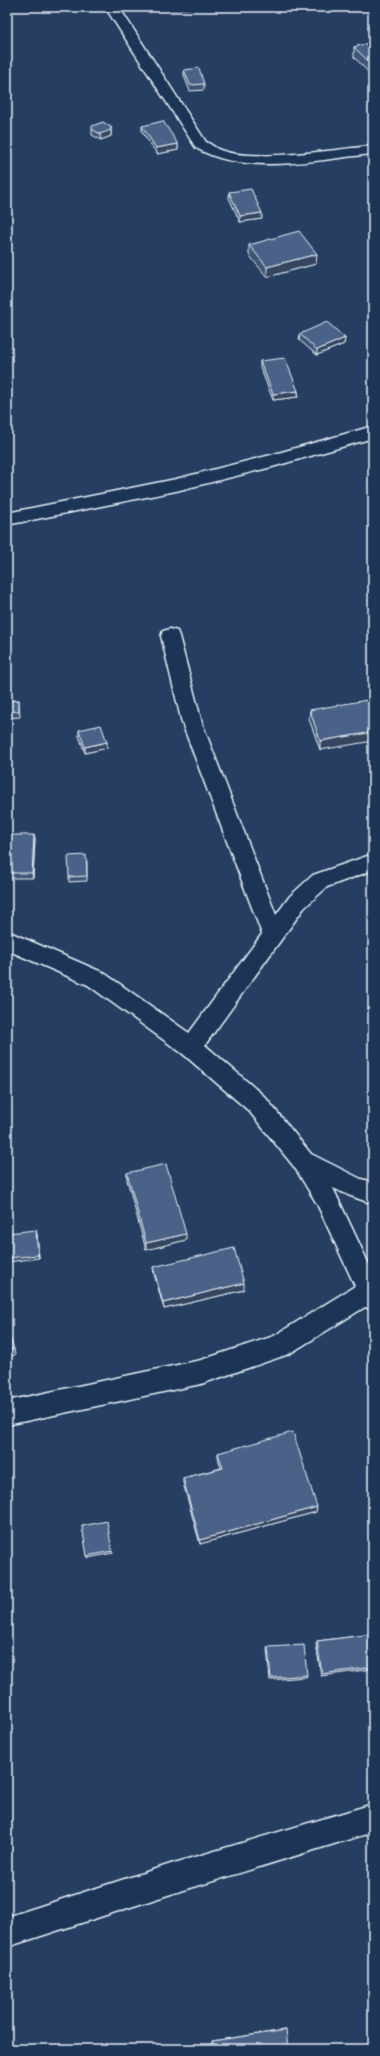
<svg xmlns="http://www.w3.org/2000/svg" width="380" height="2056" font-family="'Architects Daughter',sans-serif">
  <rect width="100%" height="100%" fill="#263e61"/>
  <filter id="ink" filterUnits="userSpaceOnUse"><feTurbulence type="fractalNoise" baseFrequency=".025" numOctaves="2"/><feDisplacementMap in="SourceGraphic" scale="8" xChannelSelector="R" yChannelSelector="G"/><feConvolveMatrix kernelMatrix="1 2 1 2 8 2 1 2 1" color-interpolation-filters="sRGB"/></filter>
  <g filter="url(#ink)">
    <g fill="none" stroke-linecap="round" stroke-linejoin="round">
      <!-- street casing -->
      <g stroke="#e8f1f8" stroke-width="3">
        <path id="street" d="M105 7H119L206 142C211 144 215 148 220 150 254 163 335 149 373 146V154C318 159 246 177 196 148Z
          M373 426V438L272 467 176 491 7 525V513L176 479 271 455Z
          M170 629 177 631 179 636 202 723 276 915 290 896 313 875 373 854V870L327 887 304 908 205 1045 265 1097 311 1154 361 1179 373 1182V1204L348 1195 333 1188 373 1273V1310L365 1307 289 1354 201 1384 7 1425V1401L201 1360 274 1336 355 1286 317 1204 295 1168 249 1111 183 1054 88 985 7 950V931L104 973 189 1033 262 934 182 723 161 636 163 631Z
          M373 1804V1832L171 1894 7 1947V1917L171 1864Z"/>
      </g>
      <!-- street -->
      <use href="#street" fill="#1d3557" fill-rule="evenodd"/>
    </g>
    <!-- wall -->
    <path fill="#415475" stroke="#e8f1f8" d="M166 7H205L167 10Z
      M373 42V77L354 57V47Z
      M184 70 204 84V90L190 91 184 76Z
      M142 126 178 144V150L157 154 142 132Z
      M111 127V136L101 140 92 135V129Z
      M229 192 262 219 240 222 229 198Z
      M249 245 316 264 267 277 249 255Z
      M300 334 345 338 344 344 317 355 299 340Z
      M260 361 298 391V397L273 400 260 367Z
      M19 700 20 717 7 718V701Z
      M310 710 373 715 320 750 309 719Z
      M79 730 107 748 85 753 79 736Z
      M34 835 35 840 33 878H8L7 873Z
      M87 861V881L69 882V877Z
      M127 1173 186 1240 146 1250 127 1180Z
      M7 1233 37 1234 39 1258 7 1262Z
      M153 1267 244 1290 164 1309 154 1274Z
      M218 1453 316 1512 200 1544 183 1483V1478L221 1468 218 1458Z
      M82 1526 112 1551 113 1553 88 1558Z
      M373 1634V1669L321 1676 316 1644 317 1641Z
      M268 1647 307 1675 306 1677 270 1680 267 1649Z
      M285 2030H286L213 2049 212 2041Z"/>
    <!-- shaded-wall -->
    <path fill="#35455f" stroke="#e8f1f8" d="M111 127V136L101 140 100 134Z
      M178 144V150L157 154 156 148Z
      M262 213V219L240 222V216Z
      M317 254 316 264 267 277V267Z
      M345 338 344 344 317 355V350Z
      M298 391V397L273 400V394Z
      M373 732V741L320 750V741Z
      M107 742V748L85 753V747Z
      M34 835 35 840 33 878 32 873Z
      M36 1230 37 1234 39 1258 38 1255Z
      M186 1234V1240L146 1250V1243Z
      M244 1283V1290L164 1309 163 1303Z
      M14 1349 15 1355 7 1357V1351Z
      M317 1507 316 1512 200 1544V1540Z"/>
    <!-- building -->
    <path fill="#4c6288" stroke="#e8f1f8" d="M373 42V66L354 47Z
      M199 68 204 84 190 85 184 70Z
      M163 121 178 144 156 148 142 126Z
      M103 122 111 127V130L100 134 92 129V126Z
      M251 189 262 213 240 216 229 192Z
      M299 231 317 254 267 267 249 245Z
      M327 322 345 338 317 350 300 334Z
      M285 358 298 391 273 394 260 361Z
      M19 700V711L7 712V701Z
      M367 700 373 715V732L320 741 310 710Z
      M101 725 107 742 85 747 79 730Z
      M10 835H34L32 873H7Z
      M86 855 87 876 69 877 68 856Z
      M166 1164 186 1234 146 1243 127 1173Z
      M36 1230 38 1255 7 1258V1233Z
      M234 1248 244 1283 163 1303 153 1267Z
      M7 1329 14 1349 7 1351Z
      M293 1432 317 1507 200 1540 183 1478 223 1468 218 1453Z
      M107 1521 112 1551 87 1556 82 1526Z
      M373 1634V1667L322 1674 317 1641Z
      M304 1645 307 1675 271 1678 268 1647Z
      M286 2030 288 2049H213L212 2041Z"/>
  </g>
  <!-- margin -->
  <rect width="380" height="2056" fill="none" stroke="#1d3557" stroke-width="24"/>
  <rect x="12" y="12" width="356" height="2032" fill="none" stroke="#e8f1f8" stroke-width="1.5" filter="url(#ink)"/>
</svg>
